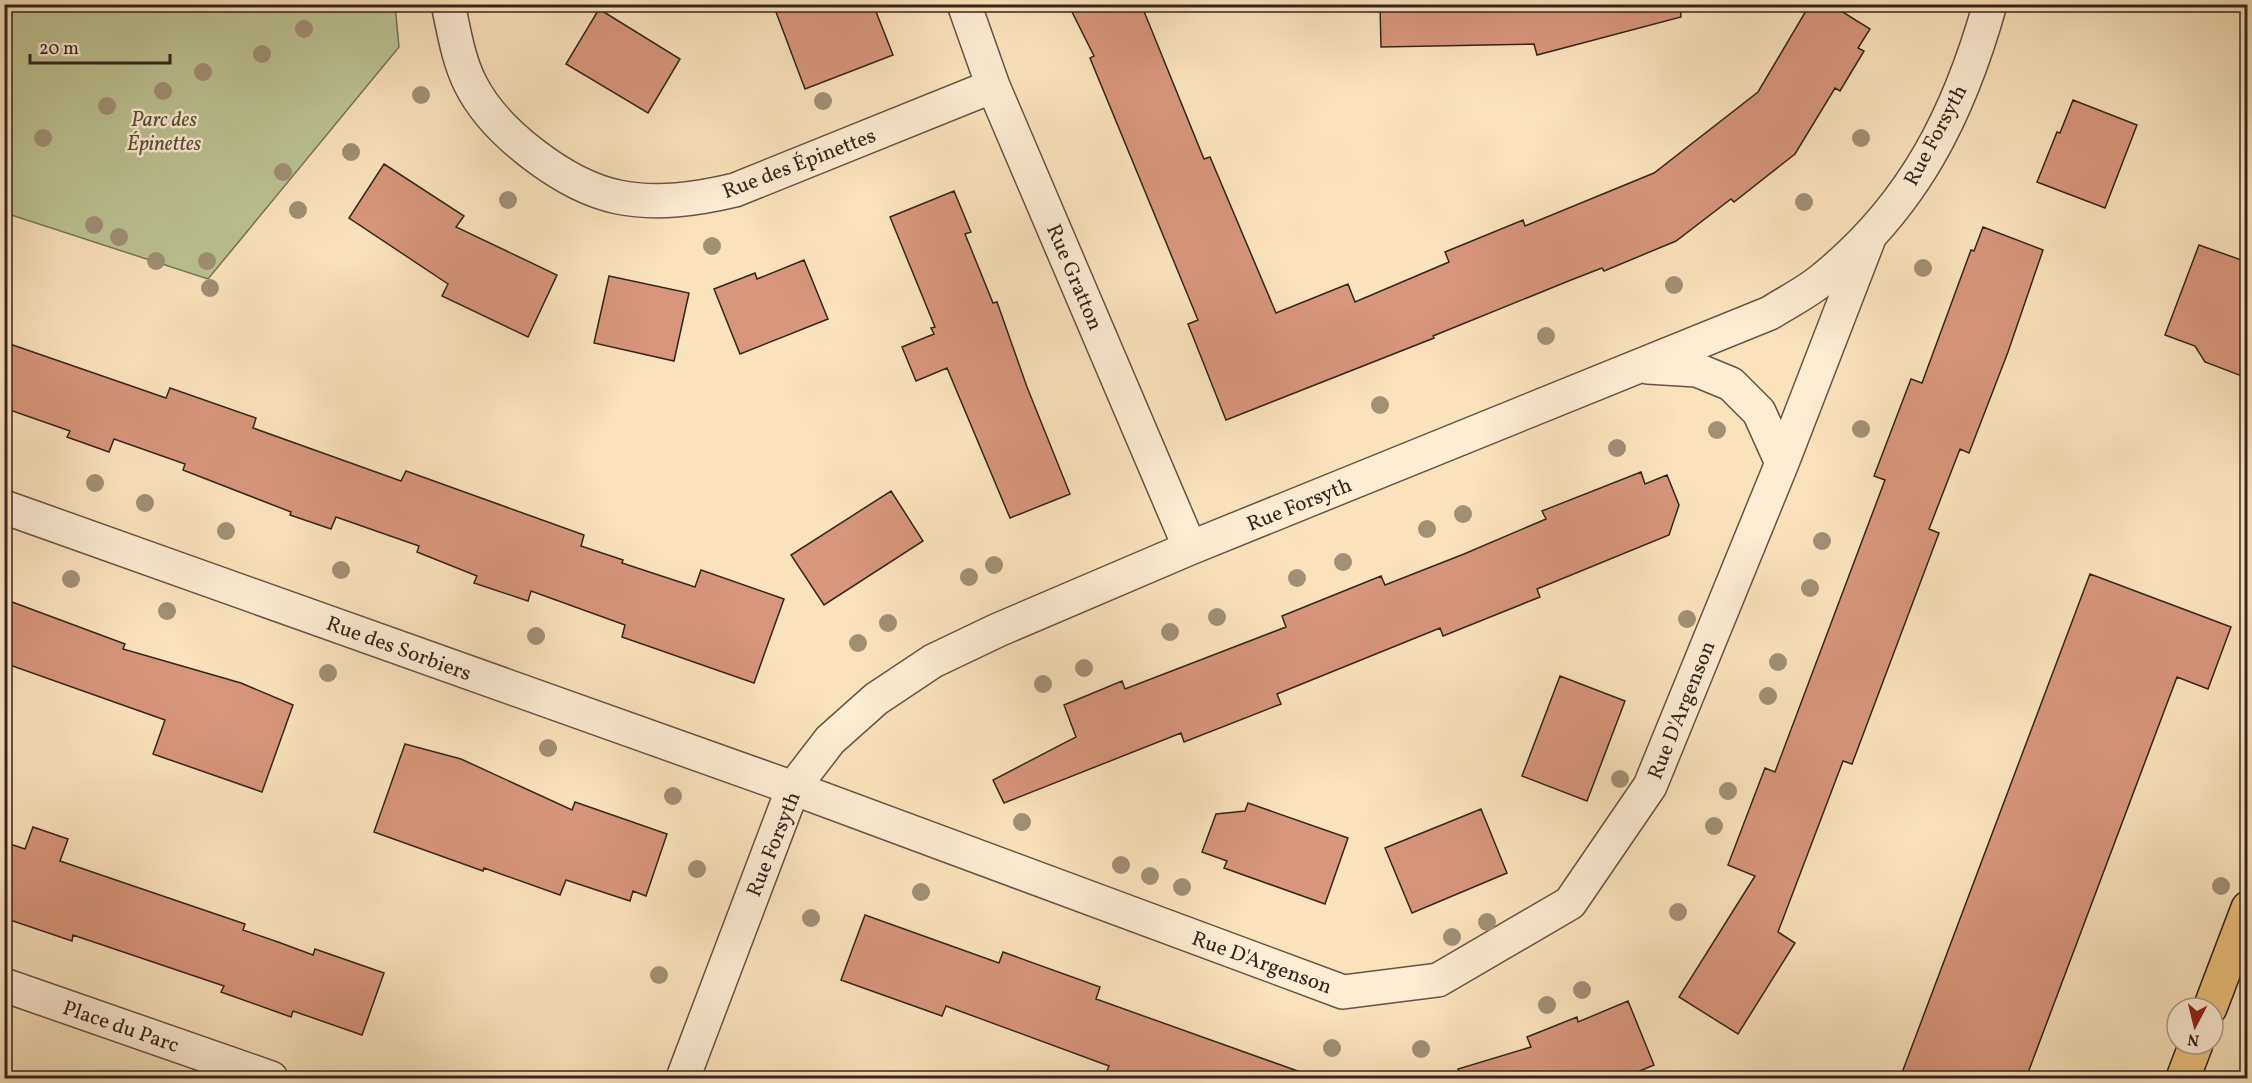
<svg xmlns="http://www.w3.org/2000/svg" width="2252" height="1083" font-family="Vollkorn,serif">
  <rect width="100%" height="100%" fill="#fae3bb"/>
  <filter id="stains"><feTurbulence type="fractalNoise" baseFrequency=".00333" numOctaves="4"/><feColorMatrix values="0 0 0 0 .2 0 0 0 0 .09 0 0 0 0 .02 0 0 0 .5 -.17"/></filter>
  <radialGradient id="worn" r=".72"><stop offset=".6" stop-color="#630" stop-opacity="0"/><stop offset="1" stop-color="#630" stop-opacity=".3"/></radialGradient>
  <!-- green -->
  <path fill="#bcc492" stroke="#787457" stroke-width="1.5" d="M5 4 395 5 399 47 208 279 5 213Z"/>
  <!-- building -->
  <path fill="#d8967a" stroke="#34251c" stroke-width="1.5" d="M773 4H873L893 55 805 89Z
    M1068 4H1141L1204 159 1210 157 1276 313 1348 284 1355 302 1449 262 1445 252 1523 220 1525 226 1654 173 1758 92 1810 4H1830L1870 29 1858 48 1864 51 1840 91 1835 88 1795 154 1734 202 1731 199 1676 241 1604 271 1602 268 1571 280 1433 336 1434 338 1226 420 1188 324 1198 320 1090 58 1094 56Z
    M1380 4H1680L1681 17 1537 55 1534 44 1381 47Z
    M599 9 680 59 648 113 566 64Z
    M2073 100 2137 125 2105 208 2037 182 2057 132 2060 133Z
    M384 164 464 216 456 227 557 275 528 337 442 296 448 284 349 218Z
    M954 191 971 232 965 234 993 303 997 302 1027 387 1070 494 1010 518 947 368 916 381 902 347 934 334 931 328 935 327 890 217Z
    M1983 227 2043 250 2008 352 1969 453 1960 449 1929 529 1939 533 1852 764 1843 761 1778 932 1795 943 1738 1034 1679 997 1755 876 1728 865 1765 768 1775 772 1885 480 1874 476 1911 379 1922 383 1971 250 1974 251Z
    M2199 245 2247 262V378L2205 362 2195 346 2165 335Z
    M804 260 828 319 740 354 714 289 755 273 757 279Z
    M609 276 689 293 674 361 594 343Z
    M4 342 166 398 170 388 256 418 253 428 401 481 406 471 584 535 581 546 623 560 622 563 695 587 701 570 784 599 754 683 622 637 625 625 531 591 528 601 474 583 477 576 417 552 419 546 336 517 331 529 290 515 291 512 183 470 185 464 114 439 109 452 67 437 70 431 4 408Z
    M1641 472 1645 484 1667 475 1679 505 1669 535 1537 589 1540 597 1443 636 1440 628 1277 694 1281 704 1184 742 1181 733 1004 803 993 780 1076 737 1064 705 1122 681 1125 689 1286 627 1282 616 1381 576 1385 585 1464 554 1546 519 1542 511Z
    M891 491 923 541 824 605 791 555Z
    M2090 574 2231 627 2208 689 2177 677 2026 1078H1900Z
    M4 599 125 644 123 649 241 683 293 705 262 792 153 754 165 720 4 663Z
    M1560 676 1625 701 1587 801 1522 776Z
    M405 744 461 759 572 810 575 802 667 834 646 896 633 891 630 901 566 880 560 895 484 868 483 871 374 832Z
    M1248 803 1348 838 1325 904 1224 868 1227 861 1202 852 1216 814 1245 811Z
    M1481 809 1507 873 1412 913 1385 848Z
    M33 827 68 839 60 861 245 924 243 930 278 942 313 955 315 949 384 973 362 1035 293 1011 291 1017 221 992 224 986 73 935 72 941 4 918V842L25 849Z
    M865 915 999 963 1003 952 1100 987 1096 999 1306 1074 1305 1078H1104L1109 1066 946 1006 942 1016 841 980Z
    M1628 1001 1654 1065 1623 1078H1459L1458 1069 1531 1047 1527 1037 1577 1017 1578 1022Z"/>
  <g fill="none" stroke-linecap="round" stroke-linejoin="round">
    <!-- minor casing -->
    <g stroke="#665444" stroke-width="36">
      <path id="minor" d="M448 4C454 31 458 59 470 83 494 132 565 186 618 197 657 205 697 199 735 190L993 86
        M964 4 993 86 1190 548
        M1648 367 1697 370 1731 384 1759 412 1782 463
        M4 507 793 788 1343 992 1438 980 1570 903 1650 786 1782 463 1869 238
        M4 985 271 1078
        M683 1078 793 788 830 740 876 699 933 661 998 630 1190 548 1770 313C1787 302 1808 292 1824 278 1914 205 1959 114 1990 4"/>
    </g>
    <!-- primary casing -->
    <g stroke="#34251c" stroke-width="36">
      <path id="primary" d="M2210 1008 2248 908
        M2183 1078 2196 1044"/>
    </g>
    <!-- minor -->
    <use href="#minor" stroke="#fcedd3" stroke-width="33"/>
    <!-- primary -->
    <use href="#primary" stroke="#edc27e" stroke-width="33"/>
  </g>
  <!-- trees -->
  <g fill="#a09074">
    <circle cx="304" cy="29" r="9"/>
    <circle cx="262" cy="54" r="9"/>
    <circle cx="203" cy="72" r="9"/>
    <circle cx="163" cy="91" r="9"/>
    <circle cx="421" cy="95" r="9"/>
    <circle cx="823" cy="101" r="9"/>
    <circle cx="107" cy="106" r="9"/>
    <circle cx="43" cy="138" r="9"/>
    <circle cx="1861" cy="138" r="9"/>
    <circle cx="351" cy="152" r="9"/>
    <circle cx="283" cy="172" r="9"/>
    <circle cx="508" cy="200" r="9"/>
    <circle cx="1804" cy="202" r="9"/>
    <circle cx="298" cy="210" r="9"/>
    <circle cx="94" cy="225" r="9"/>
    <circle cx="119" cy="237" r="9"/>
    <circle cx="712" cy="246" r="9"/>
    <circle cx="156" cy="261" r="9"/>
    <circle cx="207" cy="261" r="9"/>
    <circle cx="1923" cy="268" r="9"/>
    <circle cx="1674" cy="285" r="9"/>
    <circle cx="210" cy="288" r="9"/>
    <circle cx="1546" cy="336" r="9"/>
    <circle cx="1380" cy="405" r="9"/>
    <circle cx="1861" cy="429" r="9"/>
    <circle cx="1717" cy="430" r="9"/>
    <circle cx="1617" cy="448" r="9"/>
    <circle cx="95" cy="483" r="9"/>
    <circle cx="145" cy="503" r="9"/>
    <circle cx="1463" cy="514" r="9"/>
    <circle cx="1427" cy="529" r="9"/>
    <circle cx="226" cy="531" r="9"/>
    <circle cx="1822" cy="541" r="9"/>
    <circle cx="1343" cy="562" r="9"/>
    <circle cx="994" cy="565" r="9"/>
    <circle cx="341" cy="570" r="9"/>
    <circle cx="969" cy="577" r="9"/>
    <circle cx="1297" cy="578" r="9"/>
    <circle cx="71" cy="579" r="9"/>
    <circle cx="1810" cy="588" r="9"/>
    <circle cx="167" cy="611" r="9"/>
    <circle cx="1217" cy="617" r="9"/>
    <circle cx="1687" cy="619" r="9"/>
    <circle cx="888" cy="623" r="9"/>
    <circle cx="1170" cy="632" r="9"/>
    <circle cx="536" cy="636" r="9"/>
    <circle cx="858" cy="643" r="9"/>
    <circle cx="1778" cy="662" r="9"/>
    <circle cx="1084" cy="668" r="9"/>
    <circle cx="328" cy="673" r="9"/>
    <circle cx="1043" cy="684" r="9"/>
    <circle cx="1768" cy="696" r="9"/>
    <circle cx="548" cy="748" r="9"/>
    <circle cx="1620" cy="779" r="9"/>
    <circle cx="1728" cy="791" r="9"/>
    <circle cx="673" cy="796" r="9"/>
    <circle cx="1022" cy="822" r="9"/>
    <circle cx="1714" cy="826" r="9"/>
    <circle cx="1121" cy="865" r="9"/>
    <circle cx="697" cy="869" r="9"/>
    <circle cx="1150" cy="876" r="9"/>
    <circle cx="2221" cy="886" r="9"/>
    <circle cx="1182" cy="887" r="9"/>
    <circle cx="921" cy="892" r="9"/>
    <circle cx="1678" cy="912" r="9"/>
    <circle cx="811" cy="918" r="9"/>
    <circle cx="1487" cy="922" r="9"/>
    <circle cx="1452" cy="937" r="9"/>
    <circle cx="659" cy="975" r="9"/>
    <circle cx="1582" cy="990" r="9"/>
    <circle cx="1547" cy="1005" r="9"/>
    <circle cx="1332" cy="1048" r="9"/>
    <circle cx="1421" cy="1049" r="9"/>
  </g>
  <g text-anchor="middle" stroke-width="5" stroke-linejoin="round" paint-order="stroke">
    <!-- park labels -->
    <g font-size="21" font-style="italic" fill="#564d3a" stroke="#fcedd3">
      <text x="164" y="126">Parc des<tspan x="164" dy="24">Épinettes</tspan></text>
    </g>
    <!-- street labels -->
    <g font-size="21" fill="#34251c" stroke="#fcedd3">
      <text transform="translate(1935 135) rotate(-62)" y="7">Rue Forsyth</text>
      <text transform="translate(799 163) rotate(-21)" y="7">Rue des Épinettes</text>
      <text transform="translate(1075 277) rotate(67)" y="7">Rue Gratton</text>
      <text transform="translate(1299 504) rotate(-22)" y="7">Rue Forsyth</text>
      <text transform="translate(399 648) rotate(20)" y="7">Rue des Sorbiers</text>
      <text transform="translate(1681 710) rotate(-68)" y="7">Rue D'Argenson</text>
      <text transform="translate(773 844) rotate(-68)" y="7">Rue Forsyth</text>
      <text transform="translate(1262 962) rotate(20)" y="7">Rue D'Argenson</text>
      <text transform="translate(121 1026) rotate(19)" y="7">Place du Parc</text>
    </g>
  </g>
  <!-- margin -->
  <rect width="2252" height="1083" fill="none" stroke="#fae3bb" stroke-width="24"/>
  <rect x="6" y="6" width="2240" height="1071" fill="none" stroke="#34251c" stroke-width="3"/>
  <rect x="12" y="12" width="2228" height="1059" fill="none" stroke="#34251c" stroke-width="1.5"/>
  <!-- north arrow -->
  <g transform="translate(2195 1026) rotate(187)"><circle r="28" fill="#fcedd3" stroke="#ac9d8a" stroke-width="1.5"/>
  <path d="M0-4.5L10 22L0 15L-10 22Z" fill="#8f2418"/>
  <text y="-9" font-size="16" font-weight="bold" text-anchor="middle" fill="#34251c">N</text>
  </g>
  <!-- scale -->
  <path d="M30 54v9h140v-9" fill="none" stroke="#34251c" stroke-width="3"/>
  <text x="39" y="54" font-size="18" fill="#34251c" stroke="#fcedd3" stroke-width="4.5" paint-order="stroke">20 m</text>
  <rect width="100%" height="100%" filter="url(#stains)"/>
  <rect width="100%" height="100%" fill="url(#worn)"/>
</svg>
